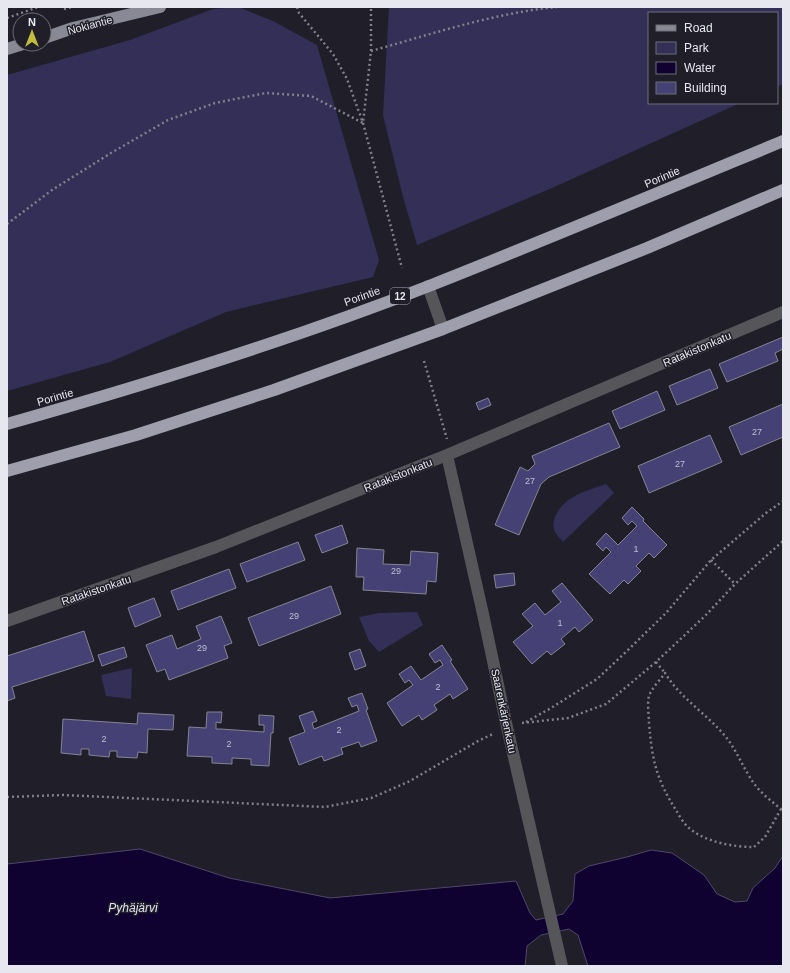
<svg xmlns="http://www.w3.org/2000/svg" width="790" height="973" font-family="Arial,sans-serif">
  <rect width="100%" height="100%" fill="#1f1e29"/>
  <!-- green -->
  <path fill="#332f57" d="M238 7 273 21 317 45 379 260 373 277 226 312 110 362 7 391V75L130 40 213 9Z
    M389 7H783V84L777 87V13H649V103H740L552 188 417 245 403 197 383 115Z
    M606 484 614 493 563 542C561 539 557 536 555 532 553 528 553 522 555 517 564 496 586 491 606 484Z
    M417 612 423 625 379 652 369 641 359 617 379 613Z
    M132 668 131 699 106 696 101 675Z"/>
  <!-- water -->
  <path fill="#0f0230" stroke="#504769" d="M140 849 229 878 330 898 516 881 530 913 536 920 563 914 573 901 575 874 589 866 627 857 651 850 672 853 704 875 717 894 735 902 747 901 753 888 775 868 783 856V966H588L578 935 569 929 541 935 527 946 525 966H7V864Z"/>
  <!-- building -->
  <path fill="#464175" stroke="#858492" d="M783 337V349L775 353 778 361 727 382 719 364Z
    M710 369 718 388 677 405 669 386Z
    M657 391 665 410 620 429 612 411Z
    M488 398 491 405 479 410 476 403Z
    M783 404V437L741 455 729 427Z
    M609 423 620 447 549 477 541 484 519 535 495 525 520 467 528 471 535 464 532 456Z
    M710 435 722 462 649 493 638 466Z
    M632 507 644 519 643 521 667 545 654 558 649 553 636 566 641 571 628 584 624 580 610 594 589 574 611 552 606 547 603 551 596 544 606 533 618 545 637 526 632 521 628 525 622 518Z
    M342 525 348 543 322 553 315 535Z
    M298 542 305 560 247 582 240 564Z
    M357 548 384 550 383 564 410 565 411 551 438 553 436 582 427 581 426 594 363 590 364 577H356Z
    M229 569 236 588 178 610 171 591Z
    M514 573 515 585 496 588 494 575Z
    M562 583 593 620 579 632 575 627 561 639 565 644 551 655 547 651 532 664 513 642 533 626 522 614 535 603 545 615 561 602 552 591Z
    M331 586 341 614 259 646 248 618Z
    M154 598 161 616 135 627 128 608Z
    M221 616 232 643 224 646 228 658 169 680 165 669 157 672 146 645 172 635 177 649 201 639 196 626Z
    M84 631 94 661 12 687 15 698 7 701V656Z
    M442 645 452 660 450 661 468 689 453 699 450 694 434 705 437 710 422 720 419 715 402 726 387 703 413 685 409 680 405 683 399 674 411 666 421 680 443 665 440 660 435 663 429 654Z
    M124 647 127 657 102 666 98 655Z
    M360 649 366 666 355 670 349 653Z
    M362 693 368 709 366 710 377 741 361 747 359 742 341 748 343 754 324 761 322 756 299 765 289 738 305 732 299 716 313 711 317 721 312 723 314 729 359 711 357 705 352 707 348 698Z
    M207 712H222L221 723 216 722V729H221L264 732V725H259V715L274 716 273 733H271L269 766 251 765V759L232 758V764L212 763V757L187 756 189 727 206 728Z
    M138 713 174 715 173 730 148 729 147 753 138 752 137 758 117 757V751H110L109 757 89 755V749H81V755L61 753 63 719 137 724Z"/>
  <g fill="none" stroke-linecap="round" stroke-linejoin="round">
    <!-- path -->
    <path stroke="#81808a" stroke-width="2.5" stroke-dasharray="2 3" stroke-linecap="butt" d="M297 7 299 13 333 54 347 79 363 123 402 268
      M64 9 72 7
      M7 18 38 7
      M371 51C432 34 494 13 557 7
      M7 224 52 190 111 153 168 120 215 103 266 93 311 96 363 123 371 51V7
      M424 361 447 439
      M711 560 735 584
      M656 662 665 673
      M526 722 551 708 597 679 628 650 666 613 711 560 766 513 783 501
      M522 723 568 718 606 704 656 662 705 616 735 584 783 541
      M7 797 63 795 325 807 371 798 410 781 478 741 493 734
      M781 809 765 837 754 847C733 847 704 842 688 827 683 823 679 815 676 810 656 779 652 759 649 723 649 715 647 705 649 696 652 688 660 680 665 673 680 698 707 714 726 737 736 750 742 765 751 779 758 791 770 800 781 809L783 808"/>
    <!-- minor -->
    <path stroke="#55555a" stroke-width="12" d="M428 286 443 329
      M447 455 483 614 507 727 562 966
      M7 621 216 547 447 455 783 312"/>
    <!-- major -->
    <path stroke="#898995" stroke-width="12" d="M44 38 73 28 160 7
      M7 49 23 44"/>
    <!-- highway -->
    <path stroke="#9e9eac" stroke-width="12" d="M7 424C149 384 291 340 429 286 548 239 665 190 783 141
      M7 471 136 435 274 390 443 329 647 248 783 190"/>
  </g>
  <g text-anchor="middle" stroke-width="3" stroke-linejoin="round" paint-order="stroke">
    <!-- number labels -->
    <g font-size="9" fill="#bfbed0">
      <text x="757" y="435">27</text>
      <text x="680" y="467">27</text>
      <text x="530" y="484">27</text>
      <text x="636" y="552">1</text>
      <text x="396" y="574">29</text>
      <text x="294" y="619">29</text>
      <text x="560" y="626">1</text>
      <text x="202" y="651">29</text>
      <text x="438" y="690">2</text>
      <text x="339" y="733">2</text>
      <text x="104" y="742">2</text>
      <text x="229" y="747">2</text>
    </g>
    <!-- shield labels -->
    <rect fill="#1f1e29" stroke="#ababb4" stroke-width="1" x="390" y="288" width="20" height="16" rx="3"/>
    <g font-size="10" font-weight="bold" fill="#e7e7ef">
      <text x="400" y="300">12</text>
    </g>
    <!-- street labels -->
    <g font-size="11" fill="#e7e7ef" stroke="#1f1e29">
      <text transform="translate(90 25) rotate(-15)" y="4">Nokiantie</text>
      <text transform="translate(662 177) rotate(-23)" y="4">Porintie</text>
      <text transform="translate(362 296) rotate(-20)" y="4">Porintie</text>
      <text transform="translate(697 349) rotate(-23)" y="4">Ratakistonkatu</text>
      <text transform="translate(55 397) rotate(-16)" y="4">Porintie</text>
      <text transform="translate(398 475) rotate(-22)" y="4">Ratakistonkatu</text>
      <text transform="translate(96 590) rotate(-19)" y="4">Ratakistonkatu</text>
      <text transform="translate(504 711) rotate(78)" y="4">Saarenkärjenkatu</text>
    </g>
    <!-- water labels -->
    <g font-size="12" font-style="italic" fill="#e1e1f2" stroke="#1f1e29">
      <text x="133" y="912">Pyhäjärvi</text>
    </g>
  </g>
  <!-- border -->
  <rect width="790" height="973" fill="none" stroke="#e7e7ef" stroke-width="16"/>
  <!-- legend -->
  <rect x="648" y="12" width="130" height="92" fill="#1f1e29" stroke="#6f6e78"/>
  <rect x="656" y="25" width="20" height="6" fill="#898995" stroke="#6f6e78"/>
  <text x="684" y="32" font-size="12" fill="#e7e7ef">Road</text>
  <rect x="656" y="42" width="20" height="12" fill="#332f57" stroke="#6f6e78"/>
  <text x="684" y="52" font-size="12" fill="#e7e7ef">Park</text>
  <rect x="656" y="62" width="20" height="12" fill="#0f0230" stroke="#6f6e78"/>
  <text x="684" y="72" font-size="12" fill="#e7e7ef">Water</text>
  <rect x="656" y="82" width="20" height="12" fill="#464175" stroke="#6f6e78"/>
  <text x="684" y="92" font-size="12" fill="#e7e7ef">Building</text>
  <!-- north arrow -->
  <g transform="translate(32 32)"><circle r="19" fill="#1f1e29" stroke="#6f6e78"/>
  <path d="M0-3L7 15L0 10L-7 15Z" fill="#c3bd3f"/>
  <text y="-6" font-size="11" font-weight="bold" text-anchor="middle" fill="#e7e7ef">N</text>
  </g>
</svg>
